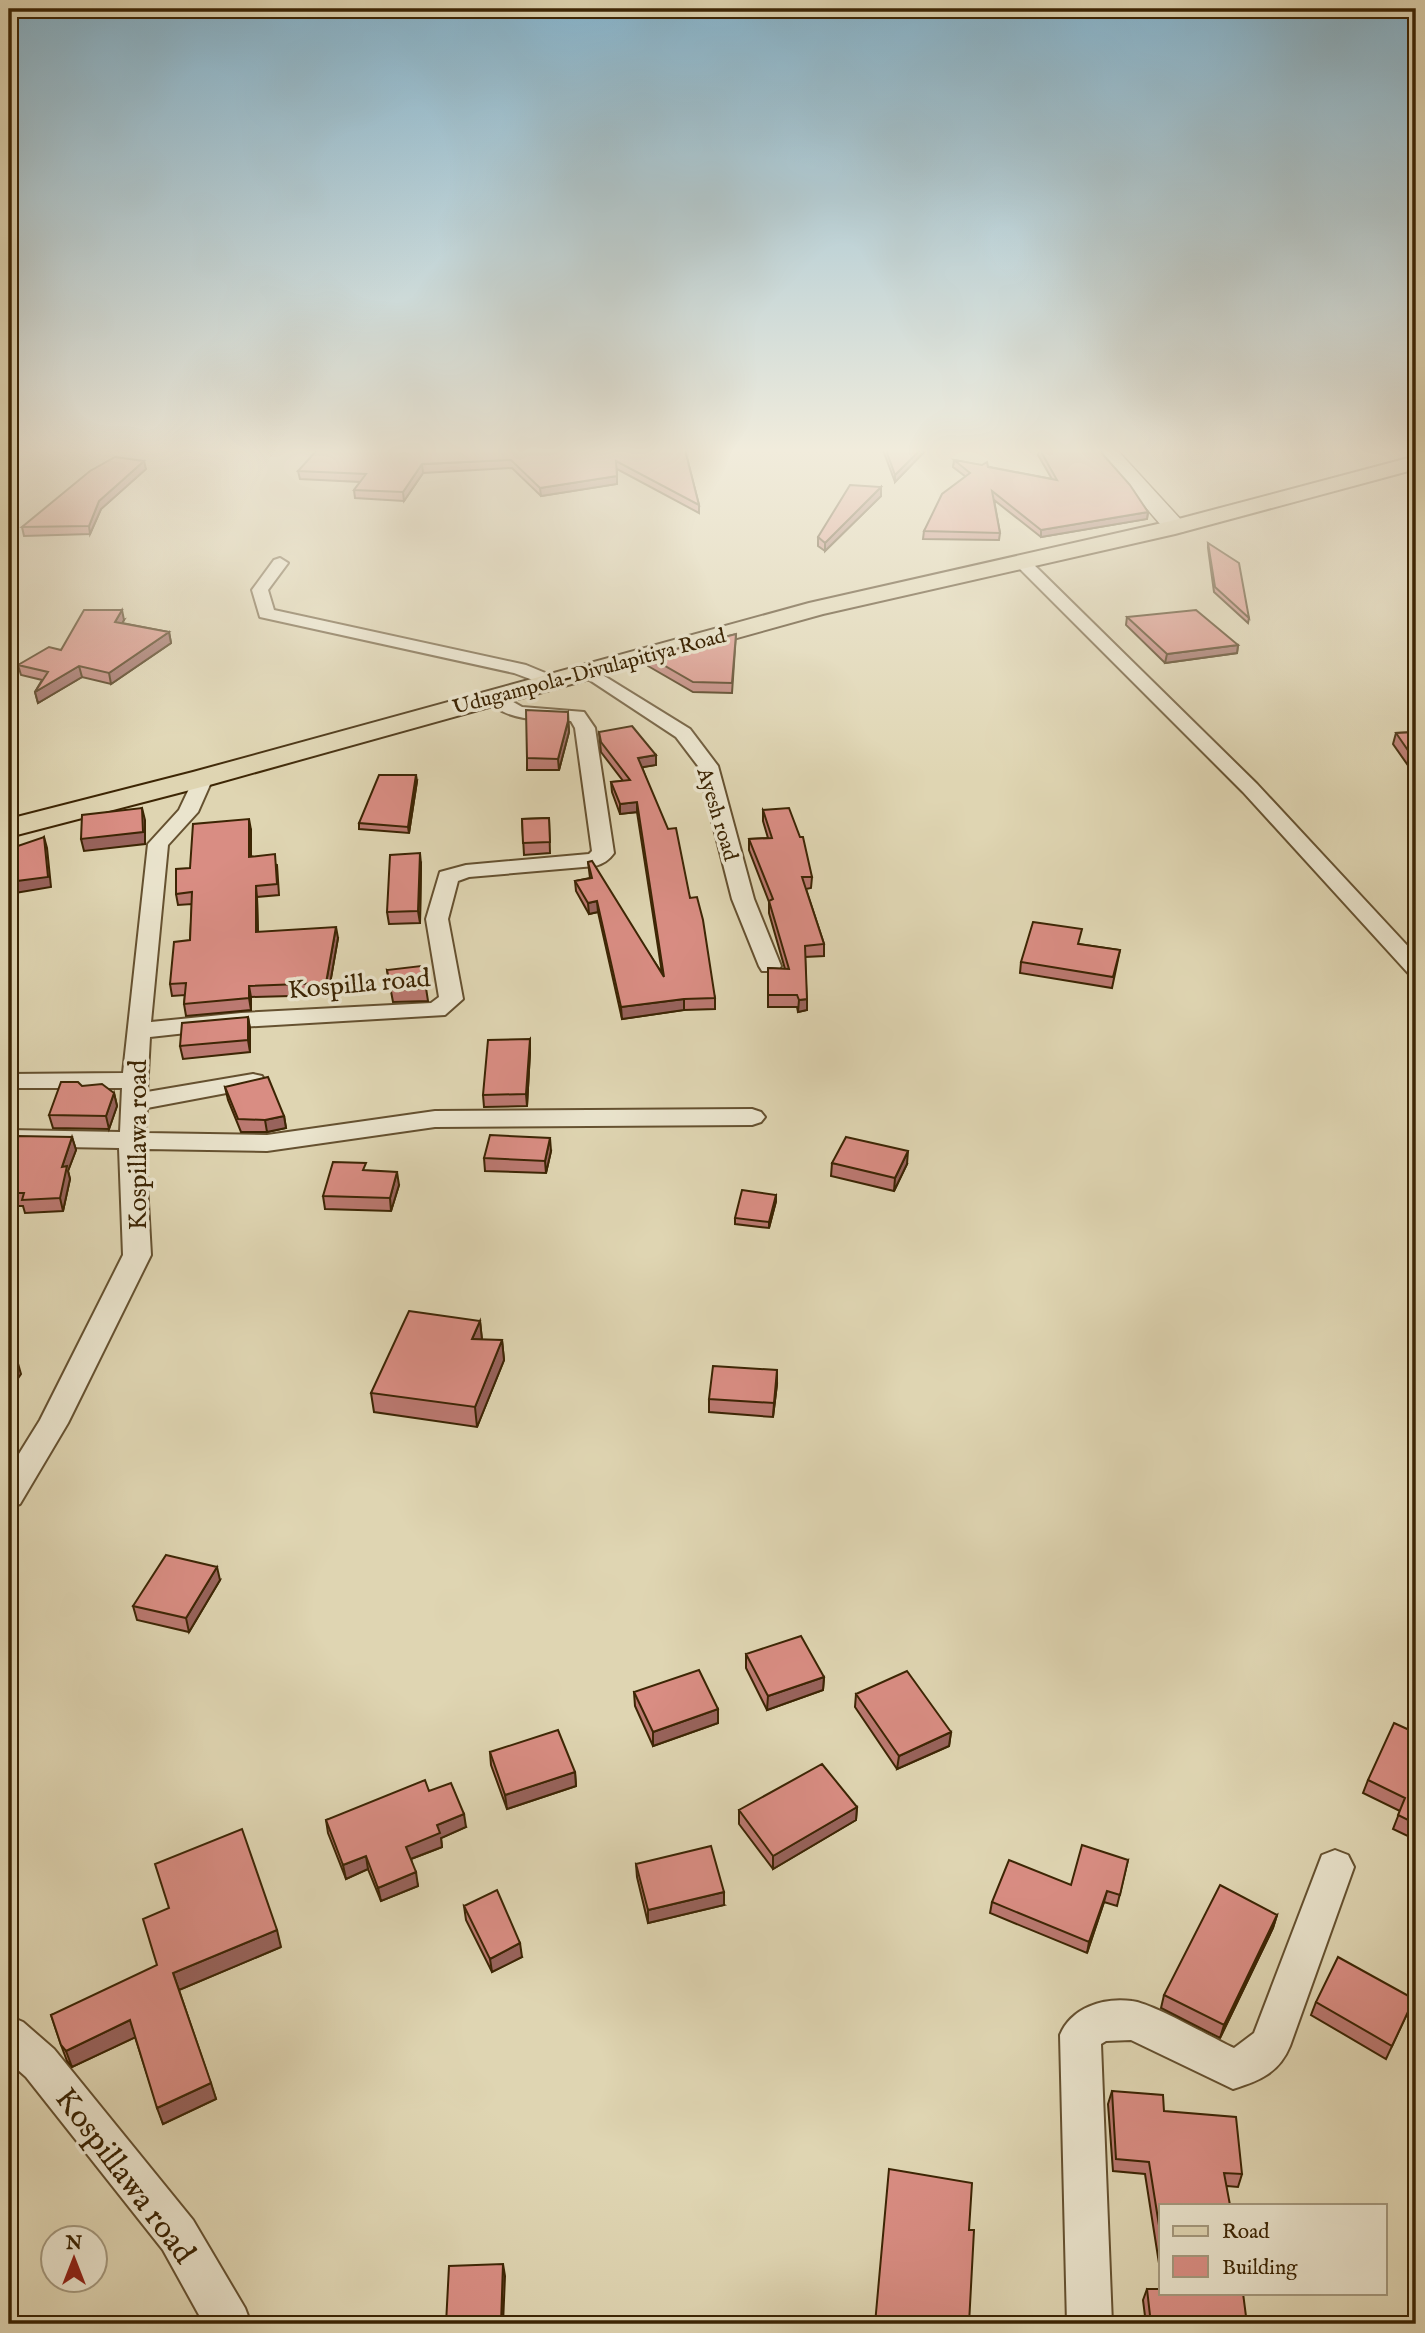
<svg xmlns="http://www.w3.org/2000/svg" width="1425" height="2333" font-family="'IM FELL English',serif">
  <rect width="100%" height="100%" fill="#dfd5b2"/>
  <filter id="stains"><feTurbulence type="fractalNoise" baseFrequency=".00286" numOctaves="4"/><feColorMatrix values="0 0 0 0 .2 0 0 0 0 .09 0 0 0 0 .02 0 0 0 .5 -.17"/></filter>
  <radialGradient id="worn" r=".72"><stop offset=".6" stop-color="#630" stop-opacity="0"/><stop offset="1" stop-color="#630" stop-opacity=".3"/></radialGradient>
  <g fill="none" stroke-linecap="round" stroke-linejoin="round">
    <!-- street casing -->
    <g stroke="#655130" stroke-width="4">
      <path id="street" d="M1022 557 1028 559 1257 784 1416 955V975L1408 973 1243 792 1016 565 1014 562 1016 559Z
        M280 558 288 563 268 590 274 610 526 665 555 677 558 681 549 686 514 673 260 617 252 590 274 560Z
        M588 666 690 729 718 766 754 899 781 966 778 971H762L759 966 732 899 698 766 676 737 582 675 579 671 582 667Z
        M494 691 522 707 584 712 595 728 614 853C609 860 603 864 595 866L469 877 458 881 448 919 463 999 445 1015 241 1027 150 1037 147 1092 253 1074 262 1076 265 1081 262 1086 253 1088 147 1108 145 1133 267 1135 435 1111 752 1109 761 1112 765 1117 761 1122 752 1125 435 1127 267 1151 145 1149 151 1255 68 1423 20 1504 9 1508V1470L40 1420 123 1255 119 1148 9 1146V1130L120 1132 122 1088H9V1074L123 1073 148 844 179 810 196 774H210L213 778 198 812 168 845 151 1022 241 1013 431 1003 439 997 426 919 440 872 466 865 589 854 592 851 575 728 571 721C541 719 505 723 485 697L487 693Z
        M1335 1850 1348 1855 1354 1867 1290 2046C1279 2073 1259 2081 1233 2089L1131 2040 1106 2041 1101 2044 1112 2324H1067L1060 2035C1071 2008 1103 1997 1132 2001 1152 2003 1212 2038 1234 2048L1254 2033 1322 1855Z
        M9 2016 23 2022 54 2049 193 2220 245 2308 251 2324H204L163 2250 26 2077 9 2062Z"/>
    </g>
    <!-- secondary casing -->
    <g stroke="#3c2504" stroke-width="3">
      <path id="secondary" d="M1096 450H1117L1183 522 1186 527 1183 532H1167Z"/>
    </g>
    <!-- primary casing -->
    <g stroke="#3c2504" stroke-width="4">
      <path id="primary" d="M1416 456V469L1175 534 823 614 213 784 9 837V819L193 772 809 603 1171 521Z"/>
    </g>
    <!-- street -->
    <use href="#street" fill="#eae4cd" fill-rule="evenodd"/>
    <!-- secondary -->
    <use href="#secondary" fill="#eae4cd" fill-rule="evenodd"/>
    <!-- primary -->
    <use href="#primary" fill="#dfd5b2" fill-rule="evenodd"/>
  </g>
  <!-- wall -->
  <path fill="#bb7971" stroke="#3c2504" stroke-width="2" d="M685 450 699 505V513L617 469V484L541 496 512 468 423 473 404 501 355 498 354 490 360 482 300 479 298 471Z
    M883 450H926L895 482Z
    M1039 450H1099L1148 512 1147 519 1041 537 994 500 1000 533 999 540 923 539 924 531 966 477 953 467 954 460 1052 479 1038 455Z
    M146 469 101 509 90 534 24 536 22 527Z
    M881 487V496L825 551 818 546V537Z
    M1208 543 1249 618 1248 623 1214 592 1208 548Z
    M1127 617 1238 645 1237 653 1165 663 1126 625Z
    M124 620 122 623 169 632 171 643 111 684 82 677 38 703 35 692 42 680 21 675 18 665 61 650Z
    M736 634 732 693 693 692 648 666V656Z
    M568 712 569 732 559 770H527V758Z
    M599 732 656 755V765L642 767 690 898 715 998V1009L684 1010 622 1019 598 912 589 914 576 891 575 881 590 878 588 862 662 973 637 812 620 814 612 792 611 782 623 781 601 752Z
    M1416 732V774H1414L1393 744 1396 733Z
    M417 781 409 833 359 829V823Z
    M763 810 812 877 811 888 806 889 824 944V956L805 957 807 1010 798 1012 797 1007H768V968L785 969 769 913V902L749 850V839L768 838 763 821Z
    M549 818 550 853 524 855 522 819Z
    M251 830V856L277 865 279 895 257 897 258 932 338 938 328 995 251 997V1010L186 1016 184 1004 185 995 172 996 170 984 190 940 192 904 178 905 176 894 190 868Z
    M421 864 420 923 389 924 387 912Z
    M1079 944 1120 950 1112 988 1020 973 1021 962Z
    M387 970 426 988 428 1001 393 1002Z
    M248 1017 250 1029V1052L183 1059 180 1046Z
    M530 1039V1052L527 1106 484 1107 483 1095Z
    M82 1086 114 1093 117 1106 109 1129 53 1128 49 1115Z
    M225 1087 284 1116 286 1128 267 1132H241L228 1100Z
    M72 1137 76 1150 68 1171 70 1179 63 1211 25 1213 23 1206H18L15 1195H9V1142Z
    M551 1151 546 1173 485 1171 484 1158Z
    M832 1163 907 1164 894 1191 831 1176Z
    M367 1171 399 1185 391 1211 325 1209 323 1196Z
    M776 1195V1201L769 1228 735 1224V1218Z
    M480 1321 482 1340H502L504 1360 477 1427 374 1412 371 1393Z
    M777 1384 773 1417 709 1412V1399Z
    M220 1580 189 1632 137 1620 133 1606Z
    M746 1654 824 1677 823 1690 767 1710 746 1668Z
    M634 1692 718 1709V1723L653 1746 635 1706Z
    M856 1694 951 1732 949 1746 897 1769 855 1707Z
    M1416 1733V1840L1393 1829 1400 1811 1363 1793 1368 1780Z
    M490 1752 575 1772 576 1786 507 1809 491 1765Z
    M429 1791 466 1827 441 1838 442 1847 411 1859 418 1886 381 1901 368 1869 346 1879 328 1833 326 1820Z
    M857 1807 856 1820 773 1869 739 1824V1810Z
    M1128 1860 1117 1906 1104 1902 1087 1953 990 1913 992 1902 1071 1885Z
    M636 1864 724 1905 648 1923 637 1877Z
    M464 1906 522 1957 492 1972 466 1920Z
    M1277 1915 1273 1928 1220 2038 1161 2008 1164 1995Z
    M281 1947 179 1990 216 2099 163 2124 135 2037 72 2067 67 2061 61 2045 51 2015Z
    M1414 1999 1386 2059 1311 2015 1316 2002Z
    M1112 2091 1164 2111 1242 2174 1238 2187 1227 2186 1161 2205V2276L1145 2174 1113 2171 1108 2104Z
    M1147 2289 1247 2324H1146L1143 2300Z"/>
  <!-- shaded-wall -->
  <path fill="#98635c" stroke="#3c2504" stroke-width="2" d="M920 450H926L895 482V475Z
    M144 461 146 469 101 509 90 534 89 526 99 501Z
    M422 464 423 473 404 501 403 492Z
    M617 476V484L541 496 540 488Z
    M881 487V496L825 551V543Z
    M1148 512 1147 519 1041 537V530Z
    M122 610 124 620 117 632 115 622Z
    M169 632 171 643 111 684 109 673Z
    M1238 645 1237 653 1165 663 1167 654Z
    M79 666 82 677 38 703 35 692Z
    M568 721 569 732 559 770 558 759Z
    M656 755V765L638 768V758Z
    M416 775 417 781 409 833 408 827Z
    M637 802V812L620 814V804Z
    M142 808 145 820V844L84 851 81 839Z
    M249 819 251 830V868L249 857Z
    M44 837 47 848 51 887 9 894V882Z
    M420 853 421 864 420 923 418 911Z
    M256 886 257 897 258 943 256 932Z
    M597 901 598 912 589 914 588 903Z
    M336 927 338 938 328 995 326 983Z
    M249 986 251 997V1010L249 998Z
    M684 999V1010L622 1019 621 1007Z
    M807 999V1010L798 1012 799 1000Z
    M248 1017 250 1029V1052L248 1040Z
    M530 1039V1052L527 1106 526 1094Z
    M114 1093 117 1106 109 1129 106 1116Z
    M284 1116 286 1128 267 1132 265 1120Z
    M72 1137 76 1150 68 1171 70 1179 63 1211 60 1198 62 1167Z
    M550 1138 551 1151 546 1173 545 1161Z
    M908 1151 907 1164 894 1191 895 1178Z
    M397 1172 399 1185 391 1211 390 1198Z
    M776 1195V1201L769 1228V1222Z
    M480 1321 482 1340 472 1339Z
    M502 1340 504 1360 477 1427 475 1407Z
    M17 1360 21 1374 9 1391V1372Z
    M777 1370V1384L773 1417 774 1403Z
    M217 1567 220 1580 189 1632 186 1618Z
    M824 1677 823 1690 767 1710 768 1696Z
    M718 1709V1723L653 1746V1732Z
    M951 1732 949 1746 897 1769 899 1756Z
    M575 1772 576 1786 507 1809 505 1795Z
    M857 1807 856 1820 773 1869V1856Z
    M464 1814 466 1827 441 1838 442 1847 408 1860 406 1847 437 1825Z
    M366 1856 368 1869 346 1879 343 1865Z
    M416 1872 418 1886 381 1901 378 1888Z
    M1107 1891 1104 1902 1087 1953 1089 1942Z
    M724 1892V1905L648 1923V1910Z
    M1277 1915 1273 1928 1220 2038 1224 2025Z
    M277 1930 281 1947 179 1990 173 1973Z
    M520 1943 522 1957 492 1972 490 1959Z
    M130 2020 136 2037 72 2067 66 2051Z
    M211 2083 216 2099 163 2124 157 2108Z
    M503 2264 505 2276 503 2324H501Z"/>
  <!-- building -->
  <path fill="#d98d83" stroke="#3c2504" stroke-width="2" d="M317 450H685L699 505 616 461 617 476 540 488 511 460 422 464 403 492 354 490 366 474 298 471Z
    M886 450H920L895 475Z
    M1040 450H1099L1130 485 1148 512 1041 530 992 491 1000 533 924 531 942 494 970 473 954 460 982 465 987 462 988 467 1057 480Z
    M115 457 144 461 99 501 89 526 22 527 90 471Z
    M850 485 881 487 825 543 818 537Z
    M1208 543 1239 563 1249 618 1215 587Z
    M84 610H122L115 622 169 632 109 673 79 666 35 692 48 672 18 665 49 647 61 650Z
    M1196 610 1238 645 1167 654 1127 617Z
    M736 634 732 683 693 682 648 656Z
    M526 710 568 712V721L558 759 527 758Z
    M632 726 656 755 638 758 668 829 676 828 690 898 697 897 703 920 715 998 684 999 621 1007 597 901 588 903 575 881 592 878 588 862 592 861 664 977 637 802 620 804 611 782 630 780 601 742 599 732Z
    M1416 732V762L1396 733Z
    M379 775H416L408 827 359 823Z
    M142 808 143 832 81 839 82 815Z
    M789 808 800 837H803L812 877H802L824 944 805 946 807 999 799 1000 797 995H768V968L789 969 769 901 773 899 749 839 772 838 763 810Z
    M549 818 550 842 523 843 522 819Z
    M249 819V857L275 854 277 884 256 886V932L336 927 326 983 249 986V998L184 1004 186 983 170 984 174 942 190 940 192 892 176 894V869L190 868 193 824Z
    M44 837 48 877 9 882V849Z
    M420 853 418 911 387 912 390 855Z
    M1033 922 1082 929 1078 944 1120 950 1113 977 1021 962Z
    M421 966 426 988 391 990 387 970Z
    M248 1017V1040L180 1046 182 1023Z
    M530 1039 526 1094 483 1095 488 1040Z
    M268 1077 284 1116 265 1120 238 1119 225 1087Z
    M61 1082H78L82 1086 102 1084 114 1093 106 1116 49 1115Z
    M490 1135 550 1138 545 1161 484 1158Z
    M17 1136 72 1137 62 1167 67 1166 60 1198 22 1200 24 1193H15L17 1183 9 1182V1142H14Z
    M846 1137 908 1151 895 1178 832 1163Z
    M333 1162 366 1163 363 1170 397 1172 390 1198 323 1196Z
    M742 1190 776 1195 769 1222 735 1218Z
    M409 1311 480 1321 472 1339 502 1340 475 1407 371 1393Z
    M9 1359 17 1360 9 1372Z
    M713 1366 777 1370 774 1403 709 1399Z
    M166 1555 217 1567 186 1618 133 1606Z
    M801 1636 824 1677 768 1696 746 1654Z
    M699 1670 718 1709 653 1732 634 1692Z
    M907 1671 951 1732 899 1756 856 1694Z
    M1394 1723 1416 1733V1824L1398 1815 1405 1798 1368 1780Z
    M558 1730 575 1772 505 1795 490 1752Z
    M822 1764 857 1807 773 1856 739 1810Z
    M425 1780 429 1791 451 1783 464 1814 437 1825 440 1833 406 1847 416 1872 378 1888 366 1856 343 1865 326 1820Z
    M242 1829 277 1930 173 1973 211 2083 157 2108 130 2020 66 2051 61 2045 51 2015 157 1965 143 1919 169 1908 155 1864Z
    M1082 1845 1128 1860 1120 1895 1107 1891 1089 1942 992 1902 1009 1860 1071 1885Z
    M711 1846 724 1892 648 1910 636 1864Z
    M1220 1885 1277 1915 1224 2025 1164 1995Z
    M497 1890 520 1943 490 1959 464 1906Z
    M1338 1957 1414 1999 1392 2046 1316 2002Z
    M1112 2091 1163 2095 1164 2111 1236 2117 1242 2174 1224 2173 1230 2205H1161V2238L1149 2162 1116 2159Z
    M889 2169 972 2183 969 2230H974L969 2324H875Z
    M503 2264 501 2324H446L449 2266Z
    M1147 2289H1161V2293H1243L1247 2324H1151Z"/>
  <!-- sky -->
  <linearGradient id="sky" x2="0" y2="1"><stop stop-color="#86b6d0"/><stop offset="0.58" stop-color="#f1ecdc"/><stop offset="1" stop-color="#f1ecdc" stop-opacity="0"/></linearGradient>
  <rect width="1425" height="777" fill="url(#sky)"/>
  <g text-anchor="middle" stroke-width="7" stroke-linejoin="round" paint-order="stroke">
    <!-- far-street labels -->
    <g font-size="21" fill="#3c2504" stroke="#eae4cd">
      <text transform="translate(589 671) rotate(-15)" y="7">Udugampola-Divulapitiya Road</text>
      <text transform="translate(718 814) rotate(73)" y="7">Ayesh road</text>
    </g>
    <!-- street labels -->
    <g font-size="26" fill="#3c2504" stroke="#eae4cd">
      <text transform="translate(359 983) rotate(-5)" y="9">Kospilla road</text>
      <text transform="translate(137 1145) rotate(-90)" y="9">Kospillawa road</text>
    </g>
    <!-- near-street labels -->
    <g font-size="32" fill="#3c2504" stroke="#eae4cd">
      <text transform="translate(126 2175) rotate(53)" y="11">Kospillawa road</text>
    </g>
  </g>
  <!-- margin -->
  <rect width="1425" height="2333" fill="none" stroke="#dfd5b2" stroke-width="35"/>
  <rect x="10" y="10" width="1404" height="2312" fill="none" stroke="#3c2504" stroke-width="3.5"/>
  <rect x="18" y="18" width="1390" height="2298" fill="none" stroke="#3c2504" stroke-width="2"/>
  <!-- legend -->
  <rect x="1159" y="2204" width="228" height="91" fill="#eae4cd" stroke="#a4987d" stroke-width="2"/>
  <rect x="1173" y="2226" width="35" height="10" fill="#dfd5b2" stroke="#a4987d" stroke-width="2"/>
  <text x="1222" y="2238" font-size="21" fill="#3c2504">Road</text>
  <rect x="1173" y="2256" width="35" height="21" fill="#d98d83" stroke="#a4987d" stroke-width="2"/>
  <text x="1222" y="2274" font-size="21" fill="#3c2504">Building</text>
  <!-- north arrow -->
  <g transform="translate(74 2259)"><circle r="33" fill="#eae4cd" stroke="#a4987d" stroke-width="2"/>
  <path d="M0-5L12 26L0 18L-12 26Z" fill="#8f2418"/>
  <text y="-10" font-size="19" font-weight="bold" text-anchor="middle" fill="#3c2504">N</text>
  </g>
  <rect width="100%" height="100%" filter="url(#stains)"/>
  <rect width="100%" height="100%" fill="url(#worn)"/>
</svg>
